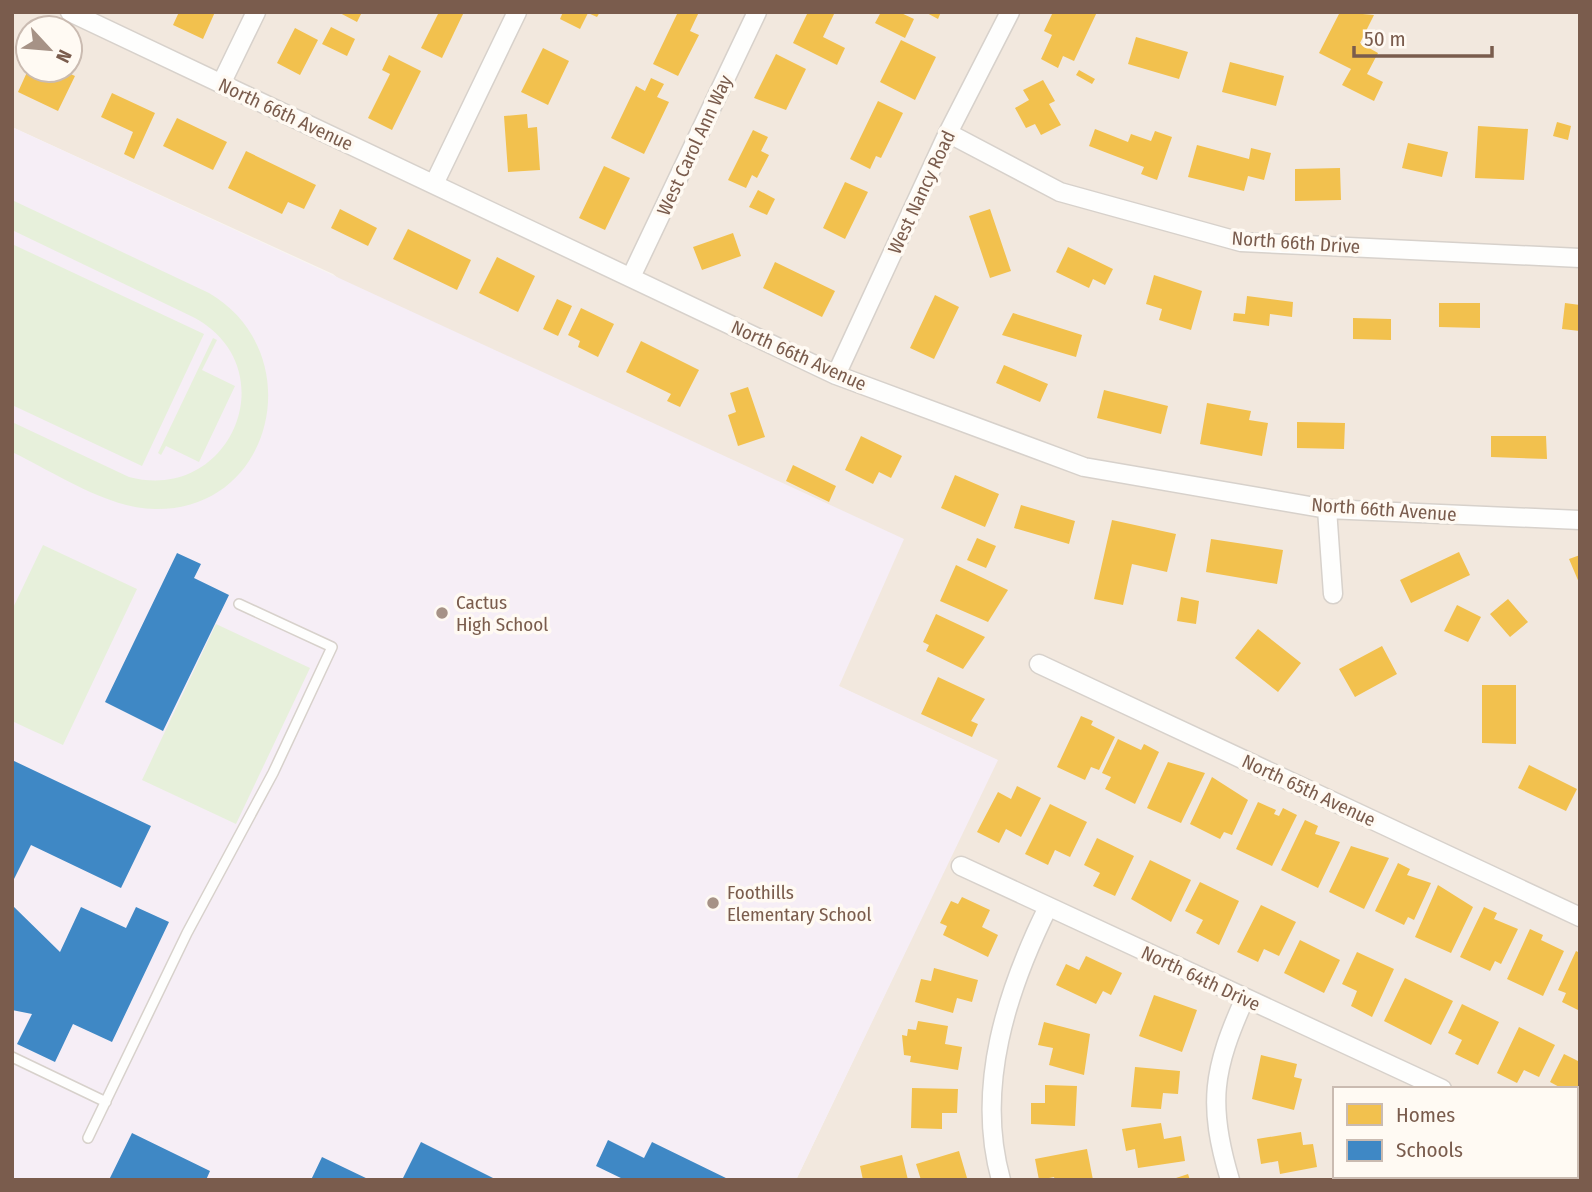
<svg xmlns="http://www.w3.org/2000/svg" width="1592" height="1192" font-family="'Fira Sans Condensed',sans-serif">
  <rect width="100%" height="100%" fill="#f9f5f0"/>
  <!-- residential -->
  <path fill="#f2e8de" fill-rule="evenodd" d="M12 12H1580V1180H796L997 760 838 686 333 274 12 127ZM28 28H70V70H28ZM1335 1089H1576V1176H1335Z"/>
  <!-- education -->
  <path fill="#f6eef6" d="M12 127 904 539 839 686 998 760 796 1180H12Z"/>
  <!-- green -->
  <path fill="#e7f0db" d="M12 200 209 293C310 352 275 511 155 509 106 508 56 473 12 452V422L129 477C231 504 287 369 195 318L12 230Z
    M12 244 204 334 142 466 12 405Z
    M213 338 217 340 202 370 235 386 199 462 166 446 161 455 158 453Z
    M43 545 137 589 63 745 12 721V610Z
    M216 624 310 668 236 824 142 780Z"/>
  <!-- homes -->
  <path fill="#f2c14e" d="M179 12H215L203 39 173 25Z
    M338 12H362L357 22Z
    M439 12H464L442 58 421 48Z
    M563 12H600L597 17 588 13 580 29 560 19Z
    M678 12H699L690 31 699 35 678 76 653 64Z
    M808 12H835L823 37 845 48 837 65 793 43Z
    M881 12H899L914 19 905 38 875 23Z
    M925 12H941L938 19Z
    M1053 12H1097L1074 61 1063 56 1058 68 1041 59 1052 35 1044 31Z
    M1340 12 1374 15 1360 43 1378 53 1367 74 1383 82 1374 101 1342 85 1351 69 1319 53Z
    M331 27 355 39 347 56 322 44Z
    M295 28 318 40 300 75 277 63Z
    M1136 37 1188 52 1179 79 1128 64Z
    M901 40 936 57 915 100 880 82Z
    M543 48 569 61 548 105 521 92Z
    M776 54 806 69 786 110 754 98Z
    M389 55 421 71 392 130 368 118 390 74 382 70Z
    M1230 62 1284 76 1276 106 1222 92Z
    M28 70H62L75 76 58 111 18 92Z
    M1079 70 1095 79 1092 84 1076 75Z
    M651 78 664 84 657 97 669 102 644 154 611 138 636 86 645 91Z
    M1043 80 1055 101 1049 104 1061 125 1041 135 1035 124 1026 128 1015 108 1029 100 1023 90Z
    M112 93 155 113 134 159 124 154 133 132 101 117Z
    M878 101 903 113 881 158 876 156 870 169 850 159Z
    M527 114 528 128 537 127 540 170 508 172 504 116Z
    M177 118 227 142 213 170 163 146Z
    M1557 122 1571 126 1568 140 1553 136Z
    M1478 126 1528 129 1524 180 1475 178Z
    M1095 129 1128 142 1131 134 1151 141 1155 131 1172 137 1157 180 1141 174 1144 167 1089 146Z
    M753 130 768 137 761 151 769 155 757 178 752 175 746 188 728 180Z
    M1408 143 1448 152 1442 177 1402 168Z
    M1197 145 1249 159 1251 148 1271 153 1264 180 1248 176 1244 191 1188 177Z
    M246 151 316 185 304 209 288 202 282 214 228 188Z
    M604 166 630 178 605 230 579 218Z
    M1340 168 1341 200 1295 201V169Z
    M845 182 868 192 845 239 823 228Z
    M758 190 775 199 767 215 749 207Z
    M340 209 377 228 368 246 331 228Z
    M990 209 1011 271 990 278 969 216Z
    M408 229 471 260 457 290 393 259Z
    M733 233 741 256 702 270 693 247Z
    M1068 247 1113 269 1105 285 1093 279 1089 288 1056 272Z
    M497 257 535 276 518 312 479 293Z
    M775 262 835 291 822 317 763 288Z
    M1154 275 1202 291 1191 330 1159 320 1162 309 1146 304Z
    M935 295 959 307 934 359 910 348Z
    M1247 296 1293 302 1292 317 1270 314 1269 326 1233 321 1234 313 1245 314Z
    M557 299 572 306 558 336 543 329Z
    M1439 303H1480V328L1439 327Z
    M1565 303 1580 305V331L1562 329Z
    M581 308 614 324 598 357 578 347 580 341 568 335Z
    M1013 313 1082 335 1076 357 1002 335Z
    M1353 318 1391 319V340L1353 339Z
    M641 341 699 370 680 407 667 401 671 394 626 372Z
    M1004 365 1048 384 1040 402 996 383Z
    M748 387 765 437 738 446 728 415 736 412 730 393Z
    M1104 390 1168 406 1161 434 1097 418Z
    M1207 403 1251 411 1249 420 1268 423 1262 456 1200 444Z
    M1297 422 1345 423 1344 449 1297 448Z
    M861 436 902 456 891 478 879 472 873 484 845 470Z
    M1491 436H1546L1547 459 1491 457Z
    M793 465 836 486 829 502 786 481Z
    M955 475 999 494 985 527 941 508Z
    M1021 505 1075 521 1069 544 1014 528Z
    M1112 520 1176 534 1167 572 1132 564 1123 605 1094 599Z
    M977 538 996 546 986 568 967 560Z
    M1211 539 1283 550 1277 584 1206 572Z
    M1459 552 1470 575 1411 603 1400 580Z
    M1580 555V585L1569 559Z
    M956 565 1008 590 988 622 940 601Z
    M1181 597 1199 601 1196 624 1177 621Z
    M1508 599 1528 622 1510 637 1490 614Z
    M1457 605 1481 617 1468 642 1444 631Z
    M936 614 985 637 963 669 926 651 929 645 923 642Z
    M1258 629 1301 663 1278 692 1235 658Z
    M1382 646 1397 674 1355 697 1339 669Z
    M938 677 985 699 971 721 978 724 972 737 921 714Z
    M1482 685H1516V744L1482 743Z
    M1081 716 1093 721 1091 725 1115 737 1099 770 1091 767 1085 780 1057 767Z
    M1118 739 1141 750 1144 744 1159 752 1135 804 1105 789 1111 777 1102 773Z
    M1168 762 1205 773 1181 823 1147 808Z
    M1529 765 1577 789 1566 811 1518 788Z
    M1212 777 1248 800 1232 835 1224 832 1220 839 1190 824Z
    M1017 786 1041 798 1021 837 1006 829 999 843 977 832 998 792 1011 799Z
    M1258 802 1276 810 1274 814 1279 816 1283 808 1297 815 1272 866 1236 849Z
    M1050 804 1087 822 1070 857 1055 850 1048 865 1025 854Z
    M1305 820 1318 826 1315 834 1340 842 1318 888 1281 870Z
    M1097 838 1134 856 1115 896 1093 886 1100 873 1084 865Z
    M1351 846 1389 858 1364 909 1329 892Z
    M1150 860 1191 880 1171 922 1131 899Z
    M1398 863 1410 869 1407 875 1431 883 1414 920 1408 917 1404 925 1375 911Z
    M1200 882 1239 901 1219 945 1196 933 1203 920 1185 911Z
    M1438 885 1473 907 1451 953 1415 937Z
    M962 897 990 910 982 927 998 935 988 957 943 935 947 926 940 923 951 901 958 904Z
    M1261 905 1296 922 1279 956 1264 949 1258 962 1237 952Z
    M1484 907 1497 913 1494 919 1518 929 1501 964 1495 961 1490 971 1460 957Z
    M1530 929 1543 935 1541 940 1564 951 1543 996 1507 979Z
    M1300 940 1340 960 1324 993 1284 973Z
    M1576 951 1580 953V1011L1562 1002 1566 993 1558 990Z
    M1357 952 1394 969 1372 1017 1351 1006 1357 991 1342 984Z
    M1086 956 1122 973 1111 995 1103 991 1096 1004 1056 985 1066 964 1079 970Z
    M934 968 978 980 972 1002 957 998 953 1013 915 1002 921 979 931 981Z
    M1405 978 1453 1001 1431 1045 1384 1021Z
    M1154 995 1197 1010 1182 1052 1139 1036Z
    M1462 1004 1499 1022 1478 1065 1455 1054 1462 1040 1448 1033Z
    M918 1021 948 1026 945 1044 962 1047 958 1070 910 1062 911 1056 904 1055 902 1035 907 1036 908 1029 916 1030Z
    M1044 1022 1090 1034 1084 1075 1049 1065 1053 1048 1038 1045Z
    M1519 1027 1555 1045 1539 1077 1524 1070 1517 1083 1497 1073Z
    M1564 1054 1580 1062V1112L1576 1111V1089H1563L1550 1082Z
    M1261 1055 1297 1064 1294 1077 1302 1079 1294 1110 1252 1099Z
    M1135 1067 1180 1071 1178 1094 1163 1093 1161 1109 1131 1107Z
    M1045 1085 1077 1086 1075 1126 1031 1124V1103H1045Z
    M912 1088 958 1089 957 1113H942V1129L911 1128Z
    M1161 1123 1164 1139 1181 1136 1185 1161 1138 1168 1135 1149 1126 1151 1122 1129Z
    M1301 1132 1303 1145 1313 1144 1317 1167 1280 1174 1278 1161 1261 1164 1257 1139Z
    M1087 1149 1093 1180H1055L1054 1177 1039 1180 1035 1159Z
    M959 1151 967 1178 921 1180 916 1164Z
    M902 1155 908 1180H863L860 1166Z
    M1188 1174 1190 1180H1173V1179Z
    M1427 1176H1453L1451 1180Z
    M1486 1176H1510L1508 1180H1484Z"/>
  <!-- schools -->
  <path fill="#3f88c5" d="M177 553 201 564 194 578 229 595 163 731 105 702Z
    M12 760 151 826 121 888 31 845 12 883Z
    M12 905 60 952 81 907 126 928 136 907 169 922 112 1042 73 1024 55 1062 17 1044 32 1014 12 1010Z
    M132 1133 210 1171 206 1180H109Z
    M608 1140 644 1158 652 1142 730 1180H625L596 1166Z
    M421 1142 497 1180H402Z
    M322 1157 370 1180H311Z"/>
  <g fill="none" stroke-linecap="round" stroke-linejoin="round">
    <!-- lane casing -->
    <g stroke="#d7d1cb" stroke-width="12">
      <path id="lane" d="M12 1057 106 1102
        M88 1138 187 933 273 773 332 647 239 604"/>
    </g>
    <!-- street casing -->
    <g stroke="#d7d1cb" stroke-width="21">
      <path id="street" d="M70 12 836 375 1084 467 1327 509 1580 520
        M221 84 256 12
        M948 133 1060 192 1241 242 1580 258
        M434 184 517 12
        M631 277 757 12
        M836 375 948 133 1010 12
        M1327 509 1333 594
        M1039 664 1580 917
        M961 866 1442 1089
        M1576 1151 1580 1152
        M1001 1180C975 1087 1007 990 1048 907
        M1230 1180C1207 1104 1213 1069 1245 998"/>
    </g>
    <!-- lane -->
    <use href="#lane" stroke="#fefefd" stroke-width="9"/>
    <!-- street -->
    <use href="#street" stroke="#fefefd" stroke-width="18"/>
  </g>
  <!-- markers -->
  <g fill="#a69286" stroke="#fffaf3" stroke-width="2.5">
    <circle cx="442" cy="613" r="7"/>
    <circle cx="713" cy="903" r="7"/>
  </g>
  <g text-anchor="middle" stroke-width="7" stroke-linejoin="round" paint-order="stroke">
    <!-- street labels -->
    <g font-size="19" fill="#7a5c4d" stroke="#fffaf3">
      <text transform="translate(286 114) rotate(25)" y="7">North 66th Avenue</text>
      <text transform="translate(694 145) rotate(-65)" y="7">West Carol Ann Way</text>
      <text transform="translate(921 192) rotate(-65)" y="7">West Nancy Road</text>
      <text transform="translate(1296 242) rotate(4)" y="7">North 66th Drive</text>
      <text transform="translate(799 355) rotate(24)" y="7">North 66th Avenue</text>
      <text transform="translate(1384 509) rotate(4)" y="7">North 66th Avenue</text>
      <text transform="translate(1309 790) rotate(25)" y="7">North 65th Avenue</text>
      <text transform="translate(1201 978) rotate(25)" y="7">North 64th Drive</text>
    </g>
    <!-- poi labels -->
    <g font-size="19" fill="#7a5c4d" stroke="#fffaf3" text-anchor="start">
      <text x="456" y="609">Cactus<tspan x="456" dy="22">High School</tspan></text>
      <text x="727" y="899">Foothills<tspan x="727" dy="22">Elementary School</tspan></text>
    </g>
  </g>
  <!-- border -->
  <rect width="1592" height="1192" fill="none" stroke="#7a5c4d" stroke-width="28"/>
  <!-- legend -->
  <rect x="1333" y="1087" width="245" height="91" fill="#fffaf3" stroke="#cabbb1" stroke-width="2"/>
  <rect x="1347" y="1104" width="35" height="21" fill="#f2c14e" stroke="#cabbb1" stroke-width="2"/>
  <text x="1396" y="1122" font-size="21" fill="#7a5c4d">Homes</text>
  <rect x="1347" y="1140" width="35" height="21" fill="#3f88c5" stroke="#cabbb1" stroke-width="2"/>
  <text x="1396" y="1157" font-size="21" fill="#7a5c4d">Schools</text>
  <!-- north arrow -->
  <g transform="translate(49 49) rotate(116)"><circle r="33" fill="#fffaf3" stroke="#cabbb1" stroke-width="2"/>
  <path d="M0-5L12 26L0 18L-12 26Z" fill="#a69286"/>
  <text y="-10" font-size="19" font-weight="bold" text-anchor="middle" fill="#7a5c4d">N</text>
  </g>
  <!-- scale -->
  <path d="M1354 46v10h138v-10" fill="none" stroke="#7a5c4d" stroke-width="3.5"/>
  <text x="1364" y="46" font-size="21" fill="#7a5c4d" stroke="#fffaf3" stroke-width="5" paint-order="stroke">50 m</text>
</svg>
